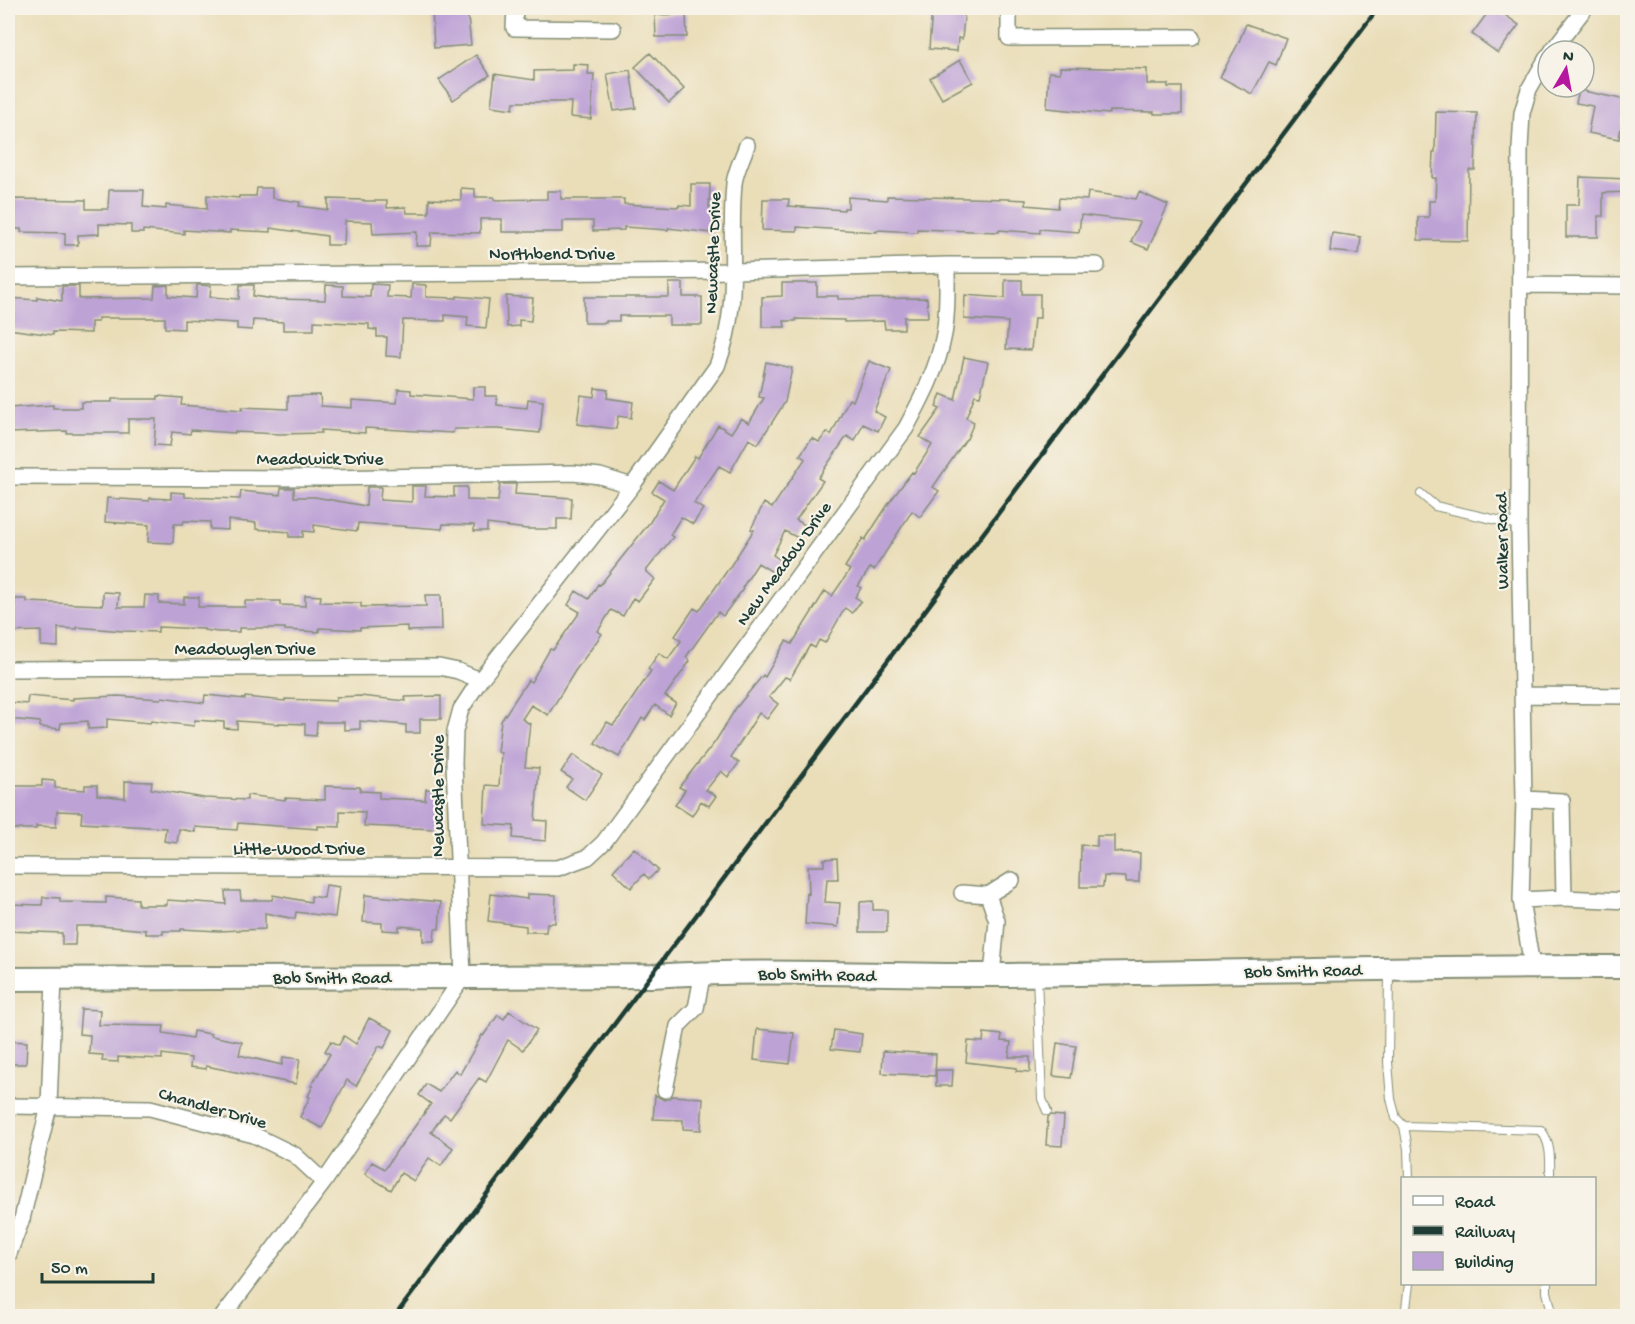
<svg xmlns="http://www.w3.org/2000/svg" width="1635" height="1324" font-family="'Gochi Hand',sans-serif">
  <rect width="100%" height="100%" fill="#f7f3e8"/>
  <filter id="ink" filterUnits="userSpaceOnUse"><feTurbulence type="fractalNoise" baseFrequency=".0167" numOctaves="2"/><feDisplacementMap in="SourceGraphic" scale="12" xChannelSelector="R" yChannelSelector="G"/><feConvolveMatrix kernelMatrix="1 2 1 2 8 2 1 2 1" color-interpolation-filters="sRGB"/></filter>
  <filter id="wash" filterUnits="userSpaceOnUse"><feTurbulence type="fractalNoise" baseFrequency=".008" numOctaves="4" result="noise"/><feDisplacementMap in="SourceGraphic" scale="24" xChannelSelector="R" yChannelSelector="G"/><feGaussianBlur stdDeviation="1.35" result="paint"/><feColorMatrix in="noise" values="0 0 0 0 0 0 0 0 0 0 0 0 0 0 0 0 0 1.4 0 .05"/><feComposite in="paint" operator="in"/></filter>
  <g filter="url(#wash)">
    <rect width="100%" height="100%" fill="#eadeb9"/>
    <g id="blocks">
      <!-- building -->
      <path fill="#bda2d6" d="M432 8H467L471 45 434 48Z
        M932 8H965L962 39 958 38 957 51 929 49Z
        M1491 8H1495L1519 25 1498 53 1472 34Z
        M686 14 687 37H656L655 15Z
        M1246 24 1286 38 1276 65 1269 62 1252 94 1220 77 1238 44Z
        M650 53 684 89 669 103 635 67Z
        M476 55 490 75 453 100 439 80Z
        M960 60 973 82 942 99 930 78Z
        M573 64 589 65 588 74H594L591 119 570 117 571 102H514L513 109 491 106 495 74 534 80V71L573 70Z
        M1060 67 1147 69V84H1168V87H1182V114H1154V112L1110 111 1109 114 1047 108 1049 72 1060 73Z
        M630 70 636 108 614 111 607 74Z
        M1579 90 1626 100 1619 139 1588 133 1593 106 1576 103Z
        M1436 112 1477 113 1475 170H1469L1468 241 1418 240V217H1429V201H1435L1436 178H1432L1433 152H1435Z
        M1580 177 1627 179V192L1603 193V216H1598V237H1566V205H1579Z
        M691 184H710L709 208 714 209 711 233 668 228V230L624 227V230L593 231V221H563V232H502V219H480V233L432 232 431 246H416L417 232 373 234 372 222 345 221 344 245H327V236L270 228V232L230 230V233L184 230V234L143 230V233H131V225L99 224V234L78 235V245H65V233L21 232V229H8V199L86 200V209H108L109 190H144L143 207 166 209V205L207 209V195L239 198V196H256L257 188H272V198L300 202 299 206 328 210V199L364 200V201H387V208L406 207 407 213H429V199L461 200V188L475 189V197H494V200L547 199V191H561V199H624V204L679 207V205L691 206Z
        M1088 192 1136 199 1139 192 1168 205 1148 249 1131 242 1140 222 1081 215 1079 232 1040 229V233L999 230V232L917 229V232L877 230V232L797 227V231L762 230 763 199H789L788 206 844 210V208H848V197L887 200V196L1007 199 1026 200V205L1058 208 1059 198 1087 200Z
        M1332 233 1361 237 1359 254 1330 251Z
        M1005 280H1022V294H1040V318H1034L1031 350 1006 349 1008 322 964 319 965 295 1005 298Z
        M669 283H683V297H702V325H669V316H619V321H606V323H584V297H669Z
        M782 283H817V296H838V299L927 298 928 317H904V329H885L884 321 844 322V320L796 319V321H784L785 327H762V297L782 296Z
        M371 284 388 285 387 297 411 298 412 284 426 285V297L457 298V296L489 299 486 328 467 326 468 317 445 315V321L403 320 401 357 386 356 387 337H377V330L369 329V324L314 321V330H283V322L253 320 252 330 237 329V323L184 320V329L165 328V318H98V322H91V333L53 332V335L8 329V298L37 300V297L62 301V286H79V299L154 298 155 286 168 285V296L196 298 197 285H201L211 286 210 297 239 299 240 285H254L253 296 273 299 325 300 326 285 343 286V296L370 297Z
        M506 296 533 298 531 321 519 320V326L507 327Z
        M964 357 988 362 980 396 975 395 966 418 974 422 967 439H966L933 487 939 491 920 517 912 511 874 570 870 568 858 586 861 588 855 597 861 601 852 613 845 608 825 643 819 640 815 648 810 645 790 679 785 677 769 697 778 704 767 719 759 713 731 757 739 763 728 777 721 771 706 790 716 796 709 806 701 801 692 816 675 805 685 790 679 787 715 742 736 708 763 675 765 677 786 641 792 644 825 591 832 596 850 570 845 567 863 538 865 540 889 503 912 472 914 473 932 445 920 437 940 409 936 407 941 394 955 400Z
        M869 361 891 370 874 411 885 417 878 431 863 424 855 441 847 436 818 478 823 481 796 520 805 525 798 538 785 531 773 555 782 561 774 573 758 563 742 588 743 589 723 616 718 612 686 657 690 661 665 696 676 703 669 715 655 705 645 720 642 718 619 757 595 743 607 722 613 725 620 717 651 671 648 669 659 653 668 659 681 641 675 636 694 608 699 611 729 568 754 530 751 529 764 503 772 508 805 459 800 455 812 438 819 442 827 432 831 435 849 399 853 401Z
        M766 362 792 368 785 402 758 444 749 439 730 472 719 466 694 503 703 509 693 524 681 517 670 535 673 537 646 571 655 579 638 601 633 598 623 616 611 610 598 631 602 634 575 671 548 715 531 705 522 719 530 724 525 767 539 768 535 820 547 821 546 841 513 838 514 826 484 824 486 785 499 786 501 753 497 752 501 721 528 680 531 682 550 649 553 650 580 612 568 605 576 591 589 599 598 584 600 585 650 522 664 499 652 492 659 481 673 490 695 456 698 458 718 425 731 433 741 418 749 423 764 398 759 397Z
        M473 387H485V396H497V405L527 408 528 399 543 401 540 433 498 429H454L453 433 365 428V433L321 430V433L280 434 235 432V433L191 430 190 434 172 432 170 446 154 445 156 419H128V433H67V431L8 433V408L53 405V408H81V402H112V399H158V396L182 398 181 405 242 410V407L288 409V396L320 395 321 406 352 408V400L397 403 398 389 411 390V394L473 399Z
        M595 388 608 390 607 398 633 402 631 418 618 416 616 429 577 424 581 395 594 397Z
        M500 484H516L515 494 572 498 571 519H557V529H527L487 524V531H474V525L443 524 442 529 358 523 357 531 314 525V532L303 531V537H289V532L256 529V523L228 520V530L210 529V522L184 521 183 524H174L173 543 148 542 149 525 105 522 107 498 149 501 150 498 171 499V492L185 493V497L240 499 241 491 280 495 281 488H294V497H315L366 506 367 487H381L380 500 412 502V486H426L425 496 454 497V487H467V500L498 501Z
        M103 592 119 593 118 607H144L145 595 159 596V603L184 604V597H199L198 607H245V601H280V605L305 606V595L321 596 320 602 361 603V607L426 606 425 595H441L442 630 407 631V626L360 628V630L319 628V632L285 630V628H239V632H218L204 630V629L158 627V632L123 631 77 627V629L58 628V647L41 646V631L8 632V608H15V599H27V602L103 605Z
        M205 695 245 699V697L285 701V699L336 701V697L360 696 406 701 405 697 441 696V719H420V733H406V725L360 721V729L344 730V722H317L316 736 305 735V724L279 723V724L237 721V729L224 728V722L195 720 194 726 151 721 150 723 107 719V728L88 729V721L61 723 60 729 40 727V722L8 719V702L27 704 28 696 73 700V698L118 696 161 699 162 697 204 703Z
        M573 755 602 775 585 800 566 787 572 779 561 772Z
        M42 780 55 781V788L85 790V785H97V795L125 798V781L152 782 151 789 204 798 247 800V795L285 800V798L325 800V786L360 787V791L379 792V798L425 800 426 789 439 790 436 829 364 826 365 812 340 811V827L318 826V829L238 823 237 830 195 827V832L179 829 177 843 164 841 166 828 81 823 82 812 57 811 56 827 36 826V829H8V786H42Z
        M1097 836H1114V852L1140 853 1139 882H1126V877L1104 876 1103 887H1080L1081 845 1097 846Z
        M634 848 658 870 649 879 644 874 631 888 613 871Z
        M837 858 838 879H827L825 902 840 903 838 927 805 924 807 893 809 894 808 866H824V859Z
        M326 885 339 887 335 917 296 912 295 919 265 913V929L219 931 181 929V931H163V934H146V930L100 926H76L75 945H62V933L8 931V904L42 905 43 897 60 898V902L106 903V897L138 899V905H167V900L226 904 225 891H240L241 900H272L273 895 311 902V896L324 898Z
        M491 894 527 899V894L556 895 555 923H547L546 932H526V926L488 921Z
        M365 895 441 902 439 929H435L434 941H423V928L399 926V931L382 930V923L363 922Z
        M873 901V910H887V932H860V902Z
        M81 1009 100 1010 99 1025 164 1026 163 1033 192 1038 193 1031 211 1034V1036L242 1042 239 1055 282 1065 283 1057 300 1059 296 1084 206 1066V1069L190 1067 191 1058 162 1054V1059L118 1057V1062L102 1061 103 1055 89 1054 90 1035 79 1034Z
        M509 1011 537 1030 523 1050 508 1040 486 1082 479 1078 450 1118 444 1114 431 1132 453 1148 441 1166 429 1158 414 1181 401 1173 391 1190 365 1174 372 1162 385 1169 399 1147H400L431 1104 419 1095 426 1084 439 1092 455 1070 460 1074 482 1035 483 1036 498 1015 504 1019Z
        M369 1018 393 1030 384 1048 379 1046 356 1086 347 1080 322 1128 300 1117 310 1097 308 1096 313 1086H311L330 1054 325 1051 331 1041 339 1045 344 1036 356 1044Z
        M757 1029 794 1033 790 1064 754 1060Z
        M834 1030 862 1034 860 1052 831 1049Z
        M984 1033 1002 1035 1001 1041 1011 1042 1009 1057H1030V1072L1016 1071 1017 1068 966 1062 968 1041 983 1042Z
        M8 1041 27 1042 26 1064H8Z
        M1057 1043 1076 1046 1071 1078 1053 1076Z
        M883 1051 936 1054 935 1076 882 1073Z
        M936 1070H953L952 1086H936Z
        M655 1095 664 1100 673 1096 703 1098 701 1130 683 1129V1120L653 1119Z
        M1051 1115 1064 1116 1062 1146 1046 1145 1048 1117Z"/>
    </g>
  </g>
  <g filter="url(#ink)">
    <use href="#blocks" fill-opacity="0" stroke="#848e76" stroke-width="1.5"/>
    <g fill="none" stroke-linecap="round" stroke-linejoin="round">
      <!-- lane casing -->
      <g stroke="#848e76" stroke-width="10">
        <path id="lane" d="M1421 494 1435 506 1519 525
          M1389 972 1388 1062 1391 1099 1396 1118 1404 1126 1408 1149 1409 1178
          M1037 976 1042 1099 1047 1111
          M1404 1126 1541 1130C1552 1145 1550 1161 1550 1178
          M1547 1284V1292L1553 1316
          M1405 1316 1409 1284"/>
      </g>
      <!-- street casing -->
      <g stroke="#848e76" stroke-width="18">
        <path id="street" d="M515 8 514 28 613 29
          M1009 8V38L1192 37
          M1552 51 1585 8
          M8 277 733 271 947 265H1097
          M1520 285 1628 286
          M8 477 331 478 573 473 600 476 632 486
          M8 669 439 667 458 671 480 680
          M1523 695 1628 696
          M1524 799 1562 801 1564 898
          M8 866 558 868 588 857 604 842 906 428C922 398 938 368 944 334 948 312 947 288 947 265
          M962 893 988 895 1012 880
          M988 895 997 921 992 975
          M1521 900 1564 898 1628 901
          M1532 966 1521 900 1524 799 1519 525 1520 149 1522 113 1529 89 1548 56
          M665 1090 678 1026 696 1008 703 972
          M8 1106 150 1108 254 1135 295 1155 324 1182
          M8 1256 22 1219 49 1106 54 979
          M223 1316 324 1182 463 977 454 763 455 731 461 709 480 680 632 486 717 366C742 302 728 249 734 184 735 172 743 157 747 145"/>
      </g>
      <!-- secondary casing -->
      <g stroke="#848e76" stroke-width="26">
        <path id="secondary" d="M8 979 652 976C766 968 881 976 995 975 1206 973 1417 966 1628 967"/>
      </g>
      <!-- lane -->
      <use href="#lane" stroke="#fff" stroke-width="8"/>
      <!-- street -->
      <use href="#street" stroke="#fff" stroke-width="15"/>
      <!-- secondary -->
      <use href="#secondary" stroke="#fff" stroke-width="22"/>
      <!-- rail -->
      <path stroke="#1f3d34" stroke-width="4.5" d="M395 1316 1378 8"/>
    </g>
  </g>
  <g text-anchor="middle" stroke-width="4.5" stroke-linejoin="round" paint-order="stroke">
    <!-- street labels -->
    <g font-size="18" fill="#1f3d34" stroke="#f7f3e8">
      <text x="552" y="259">Northbend Drive</text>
      <text transform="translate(712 253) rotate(-88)" y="6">Newcastle Drive</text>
      <text x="320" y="464">Meadowick Drive</text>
      <text transform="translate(1501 541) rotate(-91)" y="6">Walker Road</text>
      <text transform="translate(783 563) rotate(-54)" y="6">New Meadow Drive</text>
      <text x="245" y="654">Meadowglen Drive</text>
      <text transform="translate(437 796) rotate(-90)" y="6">Newcastle Drive</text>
      <text x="299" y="854">Little-Wood Drive</text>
      <text transform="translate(1303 970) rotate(-1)" y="6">Bob Smith Road</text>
      <text transform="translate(817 974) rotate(1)" y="6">Bob Smith Road</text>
      <text x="332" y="983">Bob Smith Road</text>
      <text transform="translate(213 1107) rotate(16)" y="6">Chandler Drive</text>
    </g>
  </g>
  <!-- margin -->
  <rect width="1635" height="1324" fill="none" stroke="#f7f3e8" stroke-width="30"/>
  <!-- legend -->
  <rect x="1401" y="1177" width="195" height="108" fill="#f7f3e8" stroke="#a1aaa0" stroke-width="1.5"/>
  <rect x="1413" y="1196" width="30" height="9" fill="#ffffff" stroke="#a1aaa0" stroke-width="1.5"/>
  <text x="1455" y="1207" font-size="18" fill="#1f3d34">Road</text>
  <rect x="1413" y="1226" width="30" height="9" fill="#1f3d34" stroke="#a1aaa0" stroke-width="1.5"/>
  <text x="1455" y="1237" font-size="18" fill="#1f3d34">Railway</text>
  <rect x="1413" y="1252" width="30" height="18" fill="#bda2d6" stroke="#a1aaa0" stroke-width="1.5"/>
  <text x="1455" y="1267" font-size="18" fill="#1f3d34">Building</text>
  <!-- north arrow -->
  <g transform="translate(1566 69) rotate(10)"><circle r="28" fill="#f7f3e8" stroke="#a1aaa0" stroke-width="1.5"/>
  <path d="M0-4.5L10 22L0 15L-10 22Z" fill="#b5179e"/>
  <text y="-9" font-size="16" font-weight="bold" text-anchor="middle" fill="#1f3d34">N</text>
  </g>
  <!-- scale -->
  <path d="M42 1273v9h111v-9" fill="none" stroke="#1f3d34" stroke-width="3"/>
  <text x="51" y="1273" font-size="18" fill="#1f3d34" stroke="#f7f3e8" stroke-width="4.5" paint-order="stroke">50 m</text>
</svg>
